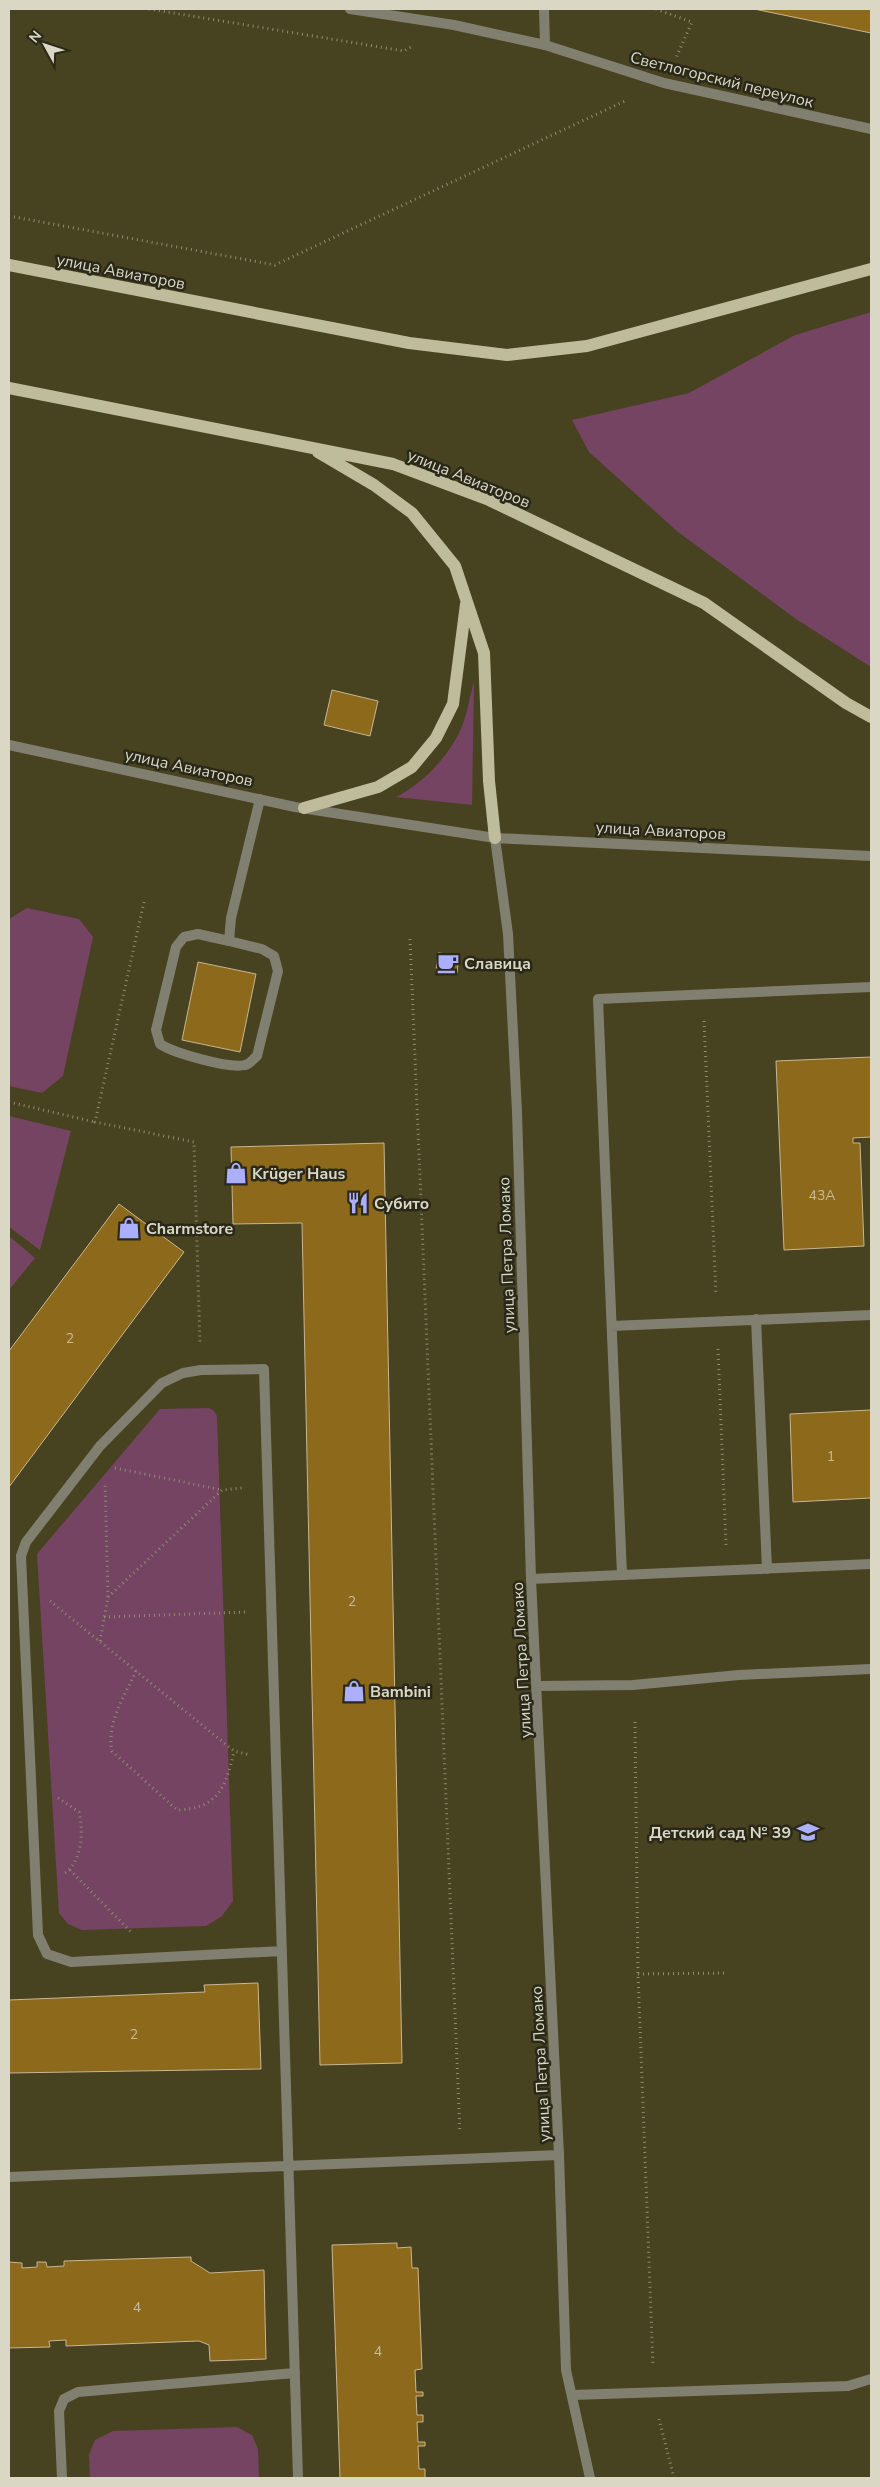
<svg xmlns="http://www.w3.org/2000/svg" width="880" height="2487" font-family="'Nunito Sans',sans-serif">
  <rect width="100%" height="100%" fill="#474220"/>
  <!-- green -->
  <path fill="#754463" d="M871 312V667L796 619 678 532 589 452 572 420 689 393 795 335Z
    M474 682 472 805 396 797C421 785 448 757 460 731 467 716 469 698 474 682Z
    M27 908 79 919 93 937 63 1076 42 1093 9 1086V919Z
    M9 1116 71 1131 40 1250 9 1227Z
    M9 1236 35 1258 9 1290Z
    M209 1408 214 1411 217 1416 233 1901 222 1916 206 1926 82 1930 68 1924 59 1913 37 1554 160 1409Z
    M237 2427 252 2435 258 2449 259 2478H90L89 2455 95 2440 113 2431Z"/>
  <!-- building -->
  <path fill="#8d691b" stroke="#c9b693" d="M754 9H871V33Z
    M332 690 378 701 370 736 324 725Z
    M438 953 459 955 457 973 436 971Z
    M198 962 256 974 240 1052 182 1040Z
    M871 1057V1137L853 1138V1143H860L864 1246 784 1250 776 1061Z
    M384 1143 402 2063 320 2065 302 1223 233 1224 231 1147Z
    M119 1204 184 1252 9 1487V1351Z
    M871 1410V1498L793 1502 790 1414Z
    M258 1983 261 2069 9 2073V2000L205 1992 204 1985Z
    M397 2243V2248L411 2247 412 2268H418L422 2369 415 2370 416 2392H423V2396H416L417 2415H423V2422H417L418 2442H425V2446H418L419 2469H425V2478H340L332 2245Z
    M191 2257V2261L210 2273 264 2270 266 2359 210 2361 209 2345 199 2341 66 2346V2340L49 2341 50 2347 9 2348V2262L22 2263V2268L37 2267V2262H46L47 2267 64 2266V2261Z"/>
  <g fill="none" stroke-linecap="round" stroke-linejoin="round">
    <!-- path -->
    <path stroke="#8f8c71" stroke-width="3" stroke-dasharray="1 4" stroke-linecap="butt" d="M149 9 404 51 411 47
      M656 9 692 22 675 60
      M9 216 275 265 627 100
      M144 902 95 1122 194 1142 200 1345
      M410 939 460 2133
      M704 1021 716 1295
      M9 1102 95 1122
      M718 1349 726 1545
      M115 1468 222 1490
      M108 1597 222 1490 242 1488
      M50 1601 234 1751 250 1755
      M104 1617 246 1612
      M100 1641 108 1597 105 1482
      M136 1671C125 1696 106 1723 112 1751L177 1810C218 1809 226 1787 234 1751
      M635 1722 638 1974 653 2366
      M58 1798 79 1812C84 1833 82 1864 62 1875
      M70 1870 131 1932
      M638 1974 725 1973
      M659 2419 674 2478"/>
    <!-- service -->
    <path stroke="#817f70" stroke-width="10" d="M350 9 454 25 545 45
      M229 941 198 934 184 937 176 947 156 1030 160 1044C174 1053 229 1069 245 1065 250 1064 253 1059 257 1056L278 971 274 956 262 949 229 941 231 918 260 799
      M756 1319 767 1569
      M612 1326 871 1315
      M622 1575 598 999 871 987
      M531 1579 871 1564
      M537 1686 633 1685 739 1675 871 1669
      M282 1951 71 1962 47 1954 38 1935 21 1556 26 1542 100 1446 162 1383 183 1373 201 1370 264 1369 298 2478
      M9 2177 559 2155
      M572 2395 848 2386 871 2379
      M62 2478 59 2411 64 2399 78 2392 295 2373"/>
    <!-- minor -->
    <path stroke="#817f70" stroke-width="10" d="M544 9 545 45 664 83 871 129
      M9 745 295 807 495 838 871 856
      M495 838 508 934 517 1112 531 1579 559 2155 566 2370 590 2478"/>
    <!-- primary -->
    <path stroke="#bfbc9b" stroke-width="12" d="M9 265 409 343 507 355 587 346 871 269
      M9 388 393 464 489 500 704 603 846 703 871 717
      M318 452 374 485 412 513 455 566 484 653 489 781 495 838
      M304 808 378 787 412 767 436 738 453 704 466 604"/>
  </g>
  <!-- icons -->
  <defs>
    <g id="cafe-bare" transform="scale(1.725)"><path d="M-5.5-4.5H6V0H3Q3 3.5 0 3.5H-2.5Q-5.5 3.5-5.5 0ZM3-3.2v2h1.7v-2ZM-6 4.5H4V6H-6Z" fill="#acaffb" stroke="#2a2819" stroke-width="2.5" paint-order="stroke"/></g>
    <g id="shop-bare" transform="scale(1.725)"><path d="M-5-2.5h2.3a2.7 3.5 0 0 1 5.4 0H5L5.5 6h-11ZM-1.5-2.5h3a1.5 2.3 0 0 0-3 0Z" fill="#acaffb" stroke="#2a2819" stroke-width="2.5" paint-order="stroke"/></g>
    <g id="restaurant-bare" transform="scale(1.725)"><path d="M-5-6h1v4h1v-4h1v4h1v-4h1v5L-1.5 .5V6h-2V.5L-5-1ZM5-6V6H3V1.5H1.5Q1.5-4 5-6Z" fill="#acaffb" stroke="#2a2819" stroke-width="2.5" paint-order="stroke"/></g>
    <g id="school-bare" transform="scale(1.725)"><path d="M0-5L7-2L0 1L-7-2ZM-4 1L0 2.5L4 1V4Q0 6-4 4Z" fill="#acaffb" stroke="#2a2819" stroke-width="2.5" paint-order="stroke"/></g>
  </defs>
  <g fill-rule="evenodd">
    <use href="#cafe-bare" x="448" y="963"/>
    <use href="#shop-bare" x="236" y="1173"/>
    <use href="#restaurant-bare" x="358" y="1203"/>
    <use href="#shop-bare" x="129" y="1228"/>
    <use href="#shop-bare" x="354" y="1691"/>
    <use href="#school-bare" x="808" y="1832"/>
  </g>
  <g text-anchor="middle" stroke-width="5" stroke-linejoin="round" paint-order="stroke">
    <!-- number labels -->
    <g font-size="14" fill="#c7bc9a">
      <text x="822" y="1200">43А</text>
      <text x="70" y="1343">2</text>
      <text x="831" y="1461">1</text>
      <text x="352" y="1606">2</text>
      <text x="134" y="2039">2</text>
      <text x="137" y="2312">4</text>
      <text x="378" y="2356">4</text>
    </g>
    <!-- street labels -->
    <g font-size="16" fill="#dad8c5" stroke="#2a2819">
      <text transform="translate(722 79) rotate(14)" y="6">Светлогорский переулок</text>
      <text transform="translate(121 271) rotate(11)" y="6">улица Авиаторов</text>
      <text transform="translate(469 478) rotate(22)" y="6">улица Авиаторов</text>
      <text transform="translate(189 767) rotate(12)" y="6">улица Авиаторов</text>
      <text transform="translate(661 830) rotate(3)" y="6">улица Авиаторов</text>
      <text transform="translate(506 1255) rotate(-92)" y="6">улица Петра Ломако</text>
      <text transform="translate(521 1660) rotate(-93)" y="6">улица Петра Ломако</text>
      <text transform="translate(540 2064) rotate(-93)" y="6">улица Петра Ломако</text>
    </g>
    <!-- poi labels -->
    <g font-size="16" font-weight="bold" fill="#dad8c5" stroke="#2a2819" text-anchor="start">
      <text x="464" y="969">Славица</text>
      <text x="252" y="1179">Krüger Haus</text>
      <text x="374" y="1209">Субито</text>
      <text x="146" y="1234">Charmstore</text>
      <text x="370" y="1697">Bambini</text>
      <text x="791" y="1838" text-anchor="end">Детский сад № 39</text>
    </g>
  </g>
  <!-- border -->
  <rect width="880" height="2487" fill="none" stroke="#dad8c5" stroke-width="20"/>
  <!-- north arrow -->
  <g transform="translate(45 45) rotate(310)" stroke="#2a2819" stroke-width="4" paint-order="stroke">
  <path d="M0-4L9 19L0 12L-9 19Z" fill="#dad8c5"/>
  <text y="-8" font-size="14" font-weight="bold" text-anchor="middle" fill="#dad8c5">N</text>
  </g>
</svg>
